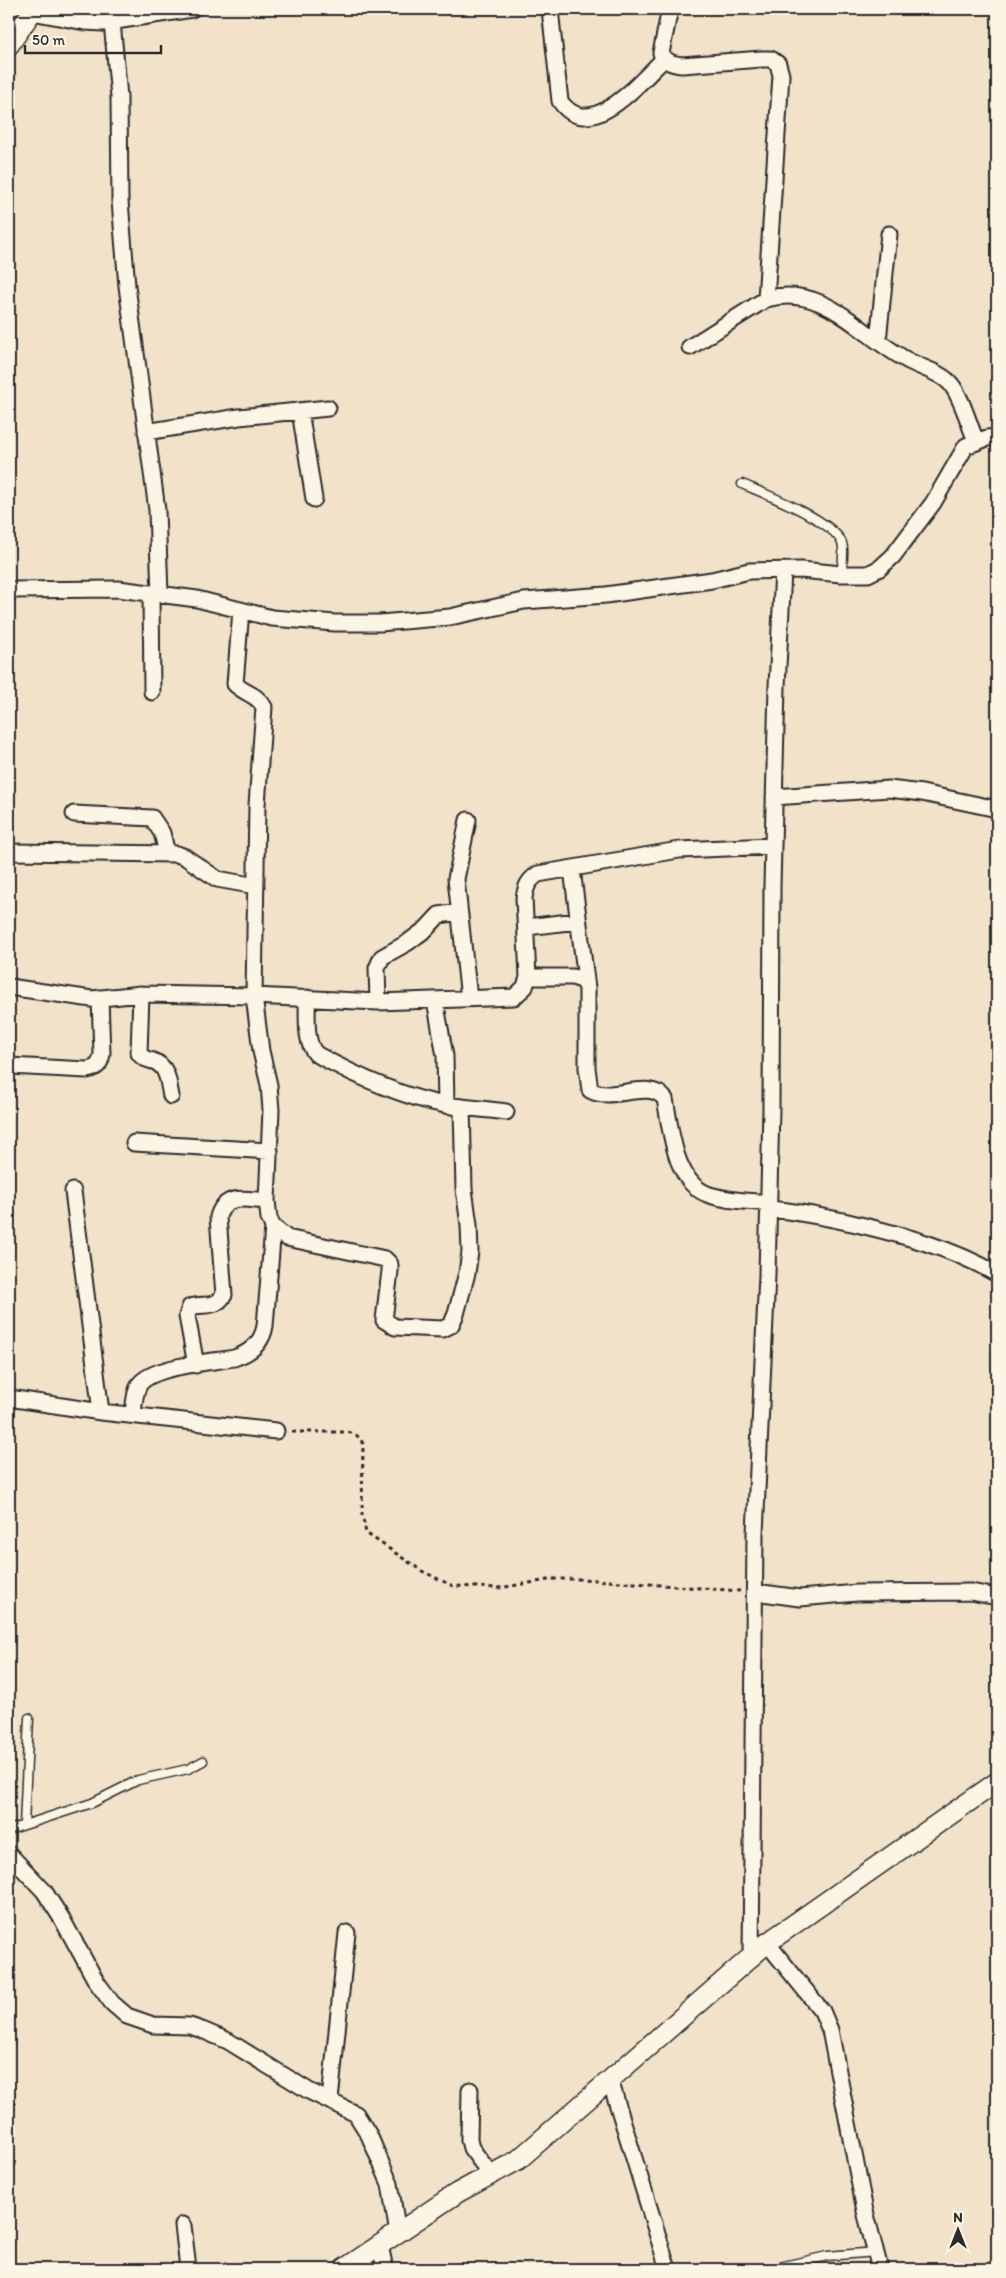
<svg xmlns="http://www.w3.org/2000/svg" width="1006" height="2278" font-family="Itim,sans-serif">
  <rect width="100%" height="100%" fill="#f2e2ca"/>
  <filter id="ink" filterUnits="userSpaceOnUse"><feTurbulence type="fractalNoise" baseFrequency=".02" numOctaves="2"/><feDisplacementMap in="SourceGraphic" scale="10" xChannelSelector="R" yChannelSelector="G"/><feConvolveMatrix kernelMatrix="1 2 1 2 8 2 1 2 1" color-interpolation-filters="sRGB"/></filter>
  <g filter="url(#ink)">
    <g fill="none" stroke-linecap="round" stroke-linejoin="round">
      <!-- service casing -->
      <g stroke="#2b2b2b" stroke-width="11">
        <path id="service" d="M742 484C765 494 833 520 842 543 845 553 842 565 841 574
          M24 1825 29 1718
          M9 1830 92 1803 138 1780 188 1769 203 1761
          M771 2269 827 2256 876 2252"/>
      </g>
      <!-- minor casing -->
      <g stroke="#2b2b2b" stroke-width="19">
        <path id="minor" d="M550 9 560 101C590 145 640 81 664 59
          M670 9 661 53C666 62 672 64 682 65L762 59H771L778 64 781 75 766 299
          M32 12 85 22 103 23 192 9
          M112 22 119 97 120 201 127 286 157 510 160 594
          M878 341 889 234
          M690 347 766 299C824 283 859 334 905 359 918 367 938 371 949 382 961 394 969 425 976 441
          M300 411 314 499
          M146 432 239 417 328 408
          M9 590 118 589 197 599 272 618 335 623H380L450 617 524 601 606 595 712 580 749 571 801 570 841 574H868L880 568 893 556 933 503 966 446 987 438 997 437
          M151 593 152 692
          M241 610 235 684C245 694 257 694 264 707L257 805 254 996 261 1051 269 1085 271 1110 267 1201 269 1218 273 1227 287 1238 385 1259 390 1264V1271L384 1320 395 1327 443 1329 451 1325 456 1314 467 1273 470 1252 469 1225 464 1189 462 1107
          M774 797 889 789 922 793 997 809
          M74 814 152 818 162 833 167 853
          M468 820 456 879 469 999
          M9 852 177 854 185 857 217 879 256 886
          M572 869 587 988
          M527 927 577 921
          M528 977H573L584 981 587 988V1068L590 1090C612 1103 649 1078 665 1099 671 1129 674 1181 707 1194 726 1201 749 1201 769 1203
          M9 987 92 999 141 994 254 996 378 1002 514 997 525 987 528 977 524 898C526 886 528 881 538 874L679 850 773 846
          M141 994 139 1053C143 1059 146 1059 153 1061 168 1066 168 1082 171 1096
          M307 998C308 1014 304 1042 316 1054 356 1076 399 1096 445 1105 465 1108 486 1109 506 1112
          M435 1000 445 1056 446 1105
          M378 1002 377 968 382 957 407 943 426 929 439 915 459 912
          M9 1066 87 1070C97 1068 100 1065 102 1054L100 998
          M134 1143 270 1151
          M73 1191 101 1412
          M769 1209C797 1211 824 1217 852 1223 903 1235 952 1248 997 1274
          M196 1365 187 1316 190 1307C205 1303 215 1309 224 1295L218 1217C225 1192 247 1200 267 1201
          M9 1398 101 1412 276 1431
          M133 1415C134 1405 134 1394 139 1385 151 1366 212 1362 234 1358 250 1353 262 1343 265 1326L273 1227
          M755 1592 800 1598 857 1593 971 1592 997 1597
          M9 1854 44 1891 62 1919 96 1981 112 2003 127 2016 153 2025 190 2026 202 2030 228 2041 309 2091 356 2114 369 2135 390 2184 398 2234
          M767 1943 822 2011 830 2030 865 2211 880 2269
          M751 1957 755 1534 767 1275 771 1108 772 887 777 686 783 571
          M610 2080 668 2269
          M470 2090 469 2140 471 2148 491 2175
          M330 2100 347 1933
          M183 2225 188 2269
          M380 2245 385 2269"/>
      </g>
      <!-- tertiary casing -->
      <g stroke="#2b2b2b" stroke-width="22">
        <path id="tertiary" d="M9 45 34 9
          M344 2269 457 2193 518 2160 767 1943 997 1782"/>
      </g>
      <!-- path -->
      <path stroke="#2b2b2b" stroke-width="3" stroke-dasharray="4 4" stroke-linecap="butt" d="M292 1432H347C356 1434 359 1436 363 1444L362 1514 366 1533 422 1571 453 1586 499 1588 554 1579H582L740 1591"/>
      <!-- service -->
      <use href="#service" stroke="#fcf5e5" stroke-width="8"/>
      <!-- minor -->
      <use href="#minor" stroke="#fcf5e5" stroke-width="15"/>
      <!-- tertiary -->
      <use href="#tertiary" stroke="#fcf5e5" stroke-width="19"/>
    </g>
  </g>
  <!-- margin -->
  <rect width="1006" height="2278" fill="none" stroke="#fcf5e5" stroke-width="30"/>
  <rect x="15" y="15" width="976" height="2248" fill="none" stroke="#2b2b2b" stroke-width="2" filter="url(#ink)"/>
  <!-- north arrow -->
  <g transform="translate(958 2230)" stroke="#fcf5e5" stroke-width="4" paint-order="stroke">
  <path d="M0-4L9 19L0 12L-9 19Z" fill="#2b2b2b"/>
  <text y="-8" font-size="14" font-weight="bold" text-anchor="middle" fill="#2b2b2b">N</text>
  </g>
  <!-- scale -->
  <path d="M25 45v8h136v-8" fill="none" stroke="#2b2b2b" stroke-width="2.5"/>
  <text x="32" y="45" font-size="15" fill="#2b2b2b" stroke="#fcf5e5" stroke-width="4" paint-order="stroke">50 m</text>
</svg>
